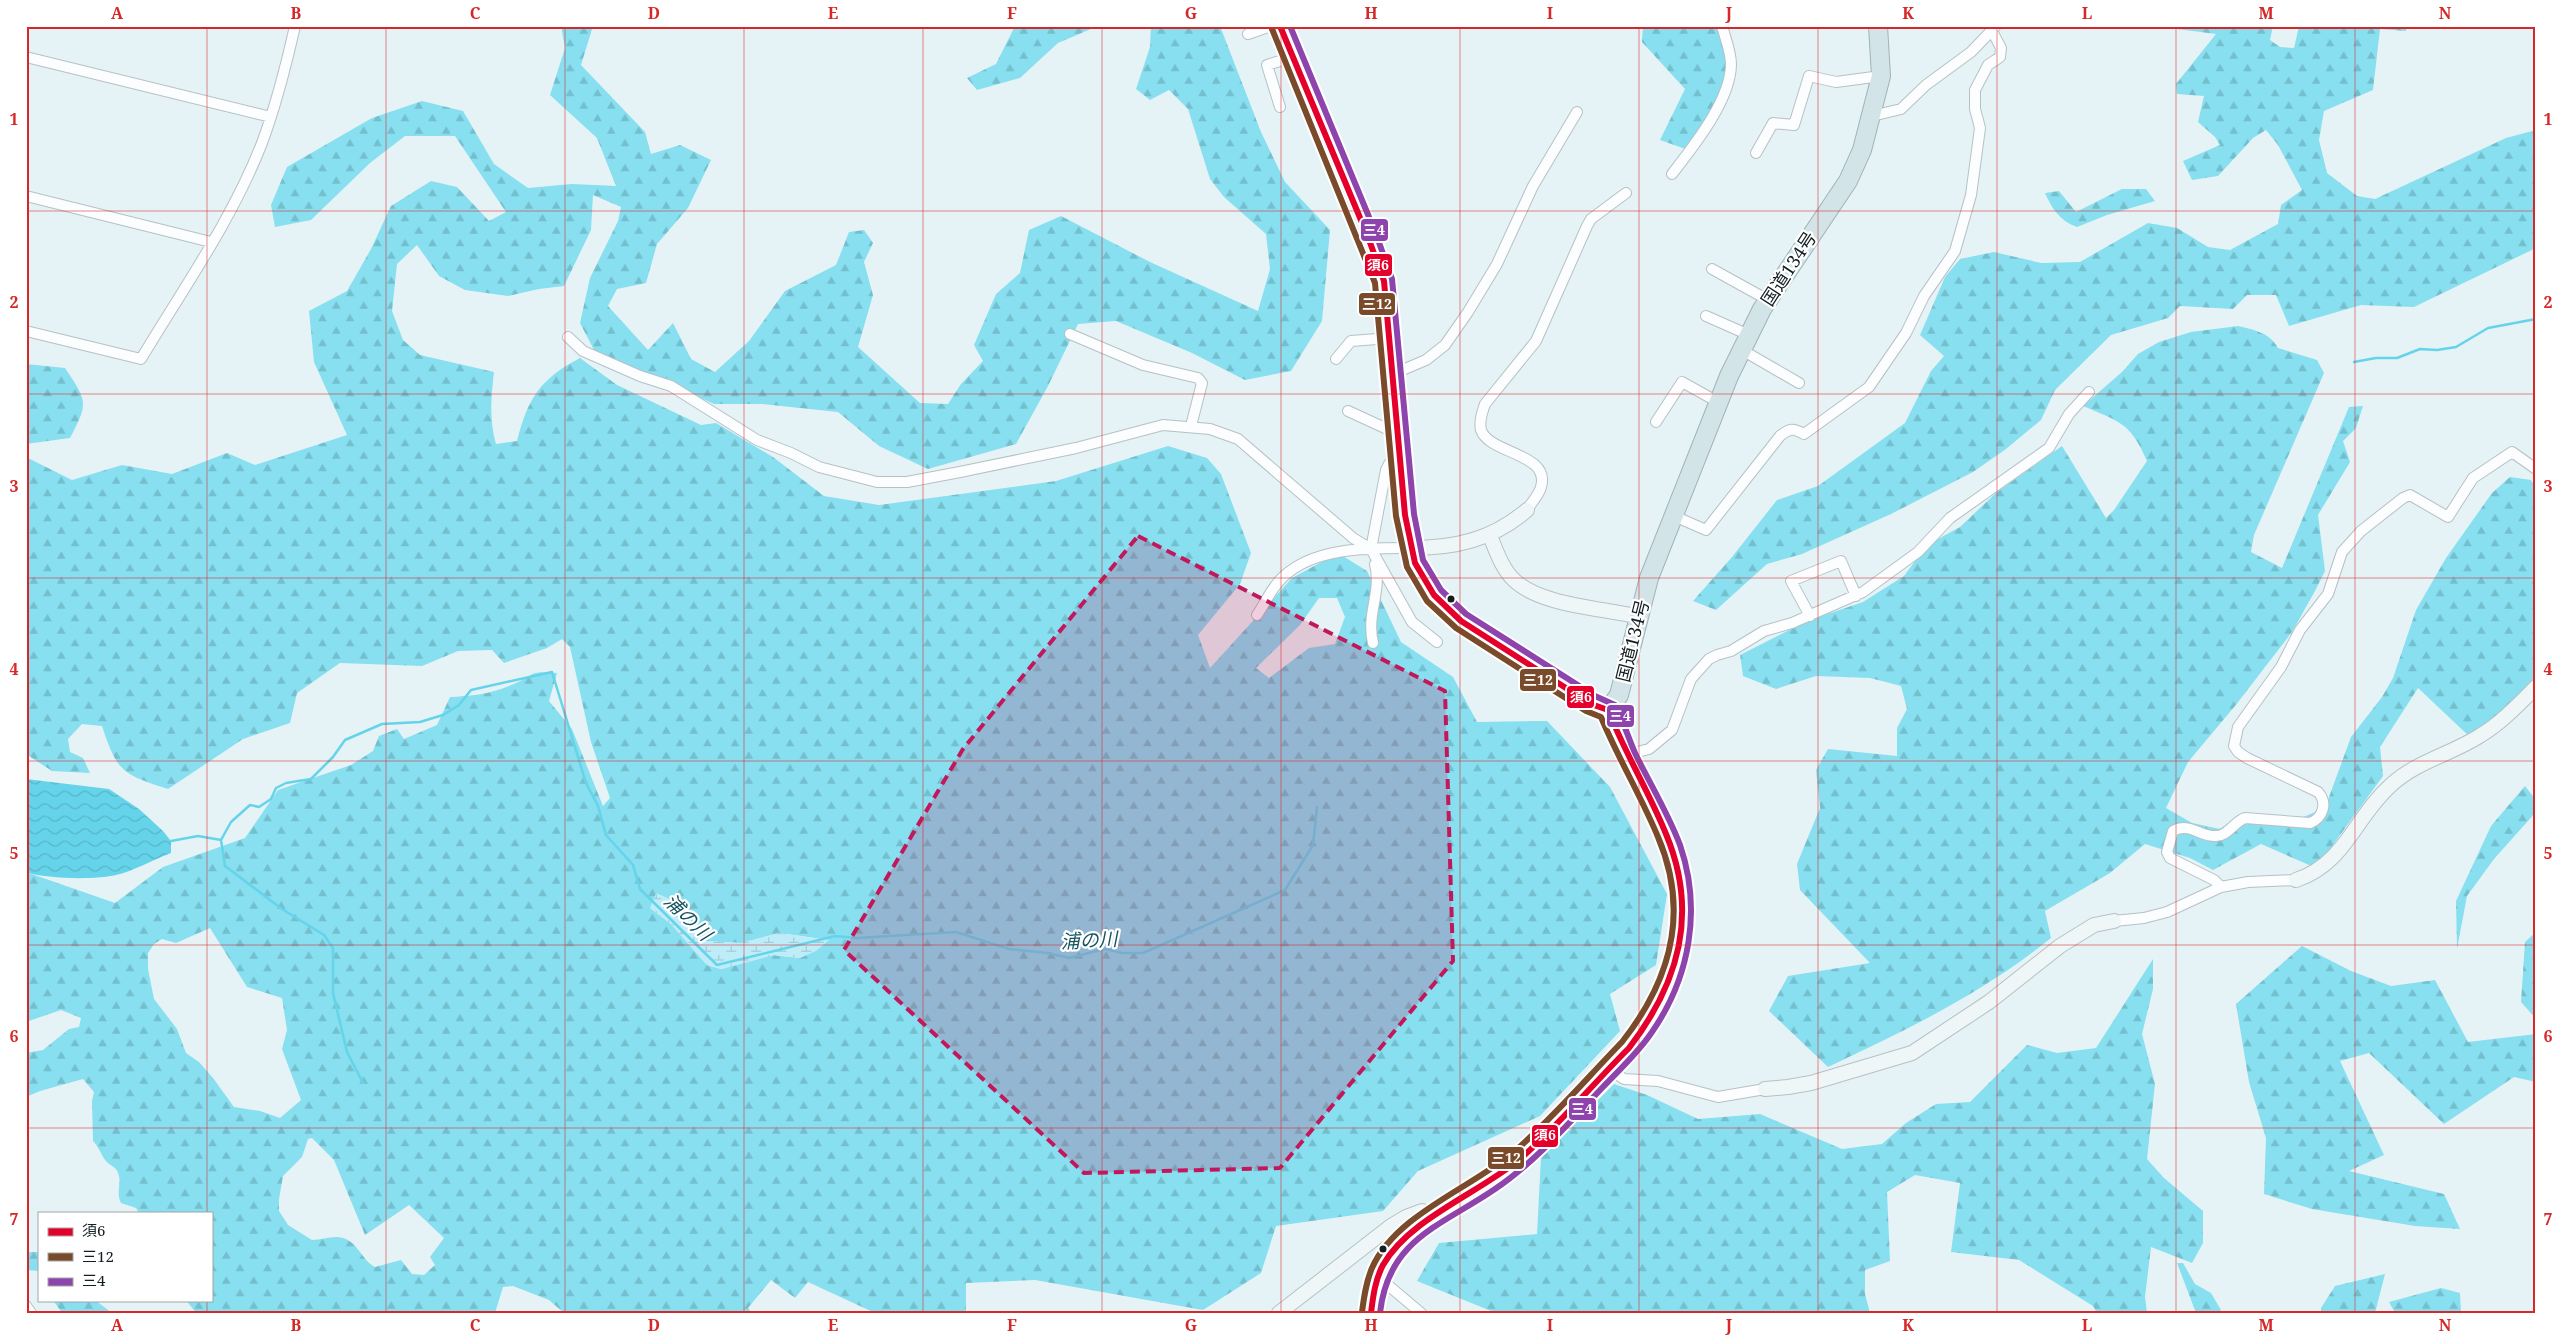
<svg xmlns="http://www.w3.org/2000/svg" width="2562" height="1339" font-family="'Noto Serif','Noto Sans JP',serif">
  <defs>
    <pattern id="forest-firs" width="22" height="20" patternUnits="userSpaceOnUse" patternTransform="scale(1.25)"><rect width="22" height="20" fill="#87dff0"/><path d="M5 1l3.5 6h-7zM16 11l3.5 6h-7z" fill="#74bfce"/></pattern>
    <pattern id="wetland-marsh" width="20" height="14" patternUnits="userSpaceOnUse" patternTransform="scale(1.25)"><rect width="20" height="14" fill="#beedf9"/><path d="M1 5h8M5 5V1M11 12h8M15 12V8" fill="none" stroke="#a2cbd5"/></pattern>
    <pattern id="water-waves" width="16" height="10" patternUnits="userSpaceOnUse" patternTransform="scale(1.25)"><rect width="16" height="10" fill="#65d4ea"/><path d="M0 5q4-4 8 0t8 0" fill="none" stroke="#57b6c8"/></pattern>
  </defs>
  <rect width="100%" height="100%" fill="#e6f3f6"/>
  <!-- forest -->
  <path fill="url(#forest-firs)" fill-rule="evenodd" d="M561 26H593L581 65 645 132 651 154 680 145 711 160 688 208 657 244 646 283 617 289 608 306 648 350 673 323 691 359 715 372 749 341 785 291 836 265 849 232 864 230 873 243 864 262 873 295 858 347 920 403 948 404 961 384 983 361 974 345 996 294 1020 273 1029 230 1061 216 1150 262 1258 311 1270 269 1266 234 1224 197 1210 179 1188 109 1169 90 1150 100 1136 89 1150 47 1151 26H1220L1261 132 1285 182 1330 230 1322 321 1291 371 1245 380 1192 353 1116 321 1078 324 1048 386 1016 444 928 469 879 446 838 412 761 404H714L594 350 580 323 590 278 618 221 621 207 593 195 591 230 564 286 539 289 508 296 465 290 439 276 417 245 397 264 392 311 403 340 420 355 494 372C491 397 489 420 496 444L517 441C528 398 540 379 580 358L617 385 701 425 716 423 773 457 824 496 879 505 1056 481 1168 446 1207 458 1221 474 1251 553 1240 584 1198 635 1210 668 1292 578 1338 553 1367 571 1401 642 1453 677 1477 722 1547 721 1610 787 1667 894 1656 965 1610 994 1620 1031 1540 1116 1418 1171 1383 1211 1276 1226 1261 1273 1203 1310 1035 1280 966 1283V1313H875L808 1282 795 1298 771 1280 748 1308 752 1313H564L549 1300 513 1286 503 1287 495 1313H196L186 1300H211V1213H139L136 1208 121 1203C116 1193 121 1185 119 1176 117 1166 111 1167 106 1161 101 1155 99 1147 93 1141L92 1101 94 1092 83 1079 40 1091 26 1097V1053L43 1050 69 1029 79 1027 81 1018 61 1010 26 1022V872L115 903 163 867 245 838 278 790 351 765 373 751 379 736 397 729 404 739 437 725 450 697C471 696 491 694 511 685 536 675 527 670 557 673L549 701 572 729 603 806 610 798 591 742 570 647 562 639 547 648 504 663 492 650 458 651 422 666 340 663 297 693 290 723 243 739 168 789C122 774 117 772 102 726L82 724 68 739 70 752 83 758 90 773 52 771 26 754V457L72 480 122 465 172 474 227 453 255 465 347 435 314 362 309 311 347 291 371 249 391 206 431 181 457 187 489 221 506 212 455 136H405L370 163 311 220 275 227 271 205 287 167 372 118 422 101 463 111 494 164 528 188 572 184 616 186 597 138 550 95 565 48ZM1319 598H1337L1345 617 1335 644 1309 648 1269 678 1256 668 1300 625ZM681 904 702 941 741 943 779 933 829 940 800 958 773 955 721 969 707 965 671 924 650 908ZM210 928 247 987 282 998 287 1030 282 1049 301 1100 280 1118 260 1111 234 1107 213 1078 199 1062 186 1053 177 1029 154 999 148 969V953L154 944 162 939 176 943ZM312 1138 334 1160 365 1235 409 1205 444 1238 430 1257 435 1265 424 1275 412 1274 401 1260 375 1267C359 1258 357 1237 336 1237 328 1237 320 1240 312 1240L288 1225 279 1211V1199L283 1176 302 1157 308 1139Z
    M1015 26H1098L1058 43 1020 78 977 90 967 78 996 64Z
    M1643 26H1725V84L1694 152 1660 140 1685 89 1642 42Z
    M2176 26H2273L2270 40 2280 47 2294 48 2299 26H2407L2406 31 2380 29 2373 90 2324 111 2319 140 2327 173 2357 196 2375 199 2506 138 2536 130V248L2414 307 2361 305 2289 326 2276 295H2247L2233 309 2180 306 2168 318 2111 335 2055 390 2041 420 2006 449 1973 472 1891 514 1802 554 1767 564 1716 610 1693 601 1732 557 1777 500 1818 486 1905 423 1931 371 1944 356 1920 335 1945 277 1960 259 1994 252 2041 263 2080 262 2148 223 2177 228 2208 247 2230 250 2278 224 2281 205 2302 190 2278 145 2266 130 2253 138 2218 176 2192 180 2183 161 2220 145 2215 137 2198 122 2204 96 2177 94 2176 84 2216 34 2177 29Z
    M2122 189H2146L2155 201 2107 215 2077 227C2060 221 2052 209 2045 193L2059 191 2076 212Z
    M2238 326C2255 330 2270 333 2278 348L2317 360 2324 373 2254 535 2251 552 2282 568 2349 407 2363 406 2356 428 2343 441 2350 462 2318 515 2325 571 2315 591 2292 632 2235 706 2188 762 2166 808 2192 823 2220 829 2242 814 2301 818 2325 808 2351 737 2382 697 2393 678 2416 610 2446 558 2492 493 2510 477 2531 480 2536 489V683L2470 737 2418 688 2380 747 2383 776 2316 868 2261 844 2213 870 2190 858 2145 844 2110 873 2045 911 2051 938C1983 993 1907 1030 1828 1067L1769 1011 1788 976 1870 963 1800 890 1797 864 1820 808 1816 770 1828 749 1897 756V728L1907 709 1901 686 1870 678 1816 676 1776 689 1743 676 1740 655 1807 621 1863 602 1904 576 1927 545 1960 527 1997 492 2062 446 2106 518 2114 510 2147 461C2130 422 2120 422 2083 406L2122 372 2138 354 2159 342 2191 332Z
    M26 364 65 368C87 401 89 402 70 438L26 444Z
    M2525 786 2536 800V812L2494 859 2467 896 2457 949 2456 901 2491 826Z
    M2536 932V1019L2521 1002 2525 942Z
    M2302 946 2351 971 2391 986 2435 980 2468 1042 2536 1034V1082L2514 1077 2444 1124 2369 1053 2340 1061 2384 1155 2349 1171 2444 1194 2460 1229 2415 1226 2312 1209 2264 1194 2266 1138 2249 1082 2236 1004Z
    M2153 959V989L2142 1034 2155 1084 2147 1159 2164 1178 2203 1211V1243L2192 1263 2151 1247 2145 1297 2147 1313H2097L2093 1306 2019 1260 1951 1252 1960 1183 1915 1175 1887 1192 1890 1261 1865 1270V1294L1870 1313H1496L1417 1281 1439 1243 1537 1234 1541 1157 1614 1084 1647 1095 1698 1119 1760 1114 1842 1149 1882 1144 1906 1123 1936 1104 1970 1102 2027 1045 2057 1053 2096 1048Z
    M26 1252H39V1271L26 1270Z
    M2177 1263H2183L2195 1284 2211 1293 2221 1310 2220 1313H2196Z
    M2385 1274 2375 1313H2321V1308L2335 1286Z
    M2441 1288 2460 1293 2461 1313H2395L2389 1302Z
    M53 1300H95L112 1313H62Z"/>
  <!-- wetland -->
  <path fill="url(#wetland-marsh)" d="M656 893 681 904 702 941 741 943 779 933 829 940 816 951 800 958 773 955 722 969 707 965 671 924 650 908Z"/>
  <!-- water -->
  <path fill="url(#water-waves)" d="M26 779 109 789 139 809 163 831 171 841V853C155 859 131 872 116 875 96 880 45 879 26 872Z"/>
  <g fill="none" stroke-linecap="round" stroke-linejoin="round">
    <!-- stream -->
    <path stroke="#65d4ea" stroke-width="2.5" d="M2354 362 2376 358H2397L2420 349 2437 350 2456 347 2488 328 2536 319
      M221 840 225 866 282 909 324 935 333 948V993L347 1052 363 1083
      M171 841 198 836 221 840 231 822 250 805 259 807 271 799 276 788 286 783 311 779 333 757 345 740 382 724 420 722 443 715 459 705 471 690 552 672 586 783 598 806 606 835 633 865 640 889 717 965 835 936 857 938 956 932 1009 949 1048 953 1069 958 1105 949 1122 953H1143L1285 890 1313 845 1317 807"/>
    <!-- street casing -->
    <g stroke="#b6c1c4" stroke-width="12">
      <path id="street" d="M1248 34 1271 26
        M26 57 271 117
        M1280 107 1267 65 1293 57
        M1872 116 1901 109 1926 85 1971 52 1995 27
        M1756 153 1773 123 1794 125 1809 76 1836 82 1881 76
        M1672 174C1693 147 1731 100 1731 64 1731 52 1725 37 1722 26
        M26 196 211 242
        M1712 269 1768 300
        M1706 316 1749 335
        M26 331 141 359C183 289 232 220 262 143 276 105 286 66 295 26
        M1070 334 1143 365 1198 378 1202 383 1191 426
        M568 337 583 351 640 376 671 386 757 440 791 453 819 467 877 482H907L960 472 1076 448 1163 425 1210 429 1238 439 1353 538 1371 549 1412 622 1437 642
        M1742 350 1799 383
        M1336 359 1351 341 1390 338
        M1393 374 1426 360 1445 345 1468 312 1497 264 1533 186 1577 112
        M1348 411 1385 428 1396 430
        M1656 422 1682 382 1718 402
        M1527 510C1531 503 1539 495 1541 487 1551 453 1489 454 1481 430 1479 422 1482 412 1485 404L1536 341 1587 226 1591 219 1626 193
        M1674 516 1706 530 1780 436C1790 428 1793 428 1804 434L1869 387 1906 333 1924 296 1955 251 1971 195 1980 128 1975 109V90L1988 65 2000 57 2001 48 1992 31
        M1371 549 1386 470 1389 464 1399 455
        M1257 615C1266 602 1271 588 1283 577 1314 547 1369 548 1410 548
        M1810 616 1791 581 1841 561 1856 596
        M1373 643C1366 613 1382 593 1375 564
        M1626 755 1649 749 1672 730 1691 679 1709 659 1717 655 1731 651 1764 631 1792 623 1863 592 1918 552 1950 518 2049 448 2069 414 2089 392
        M2221 887 2214 880 2170 858 2167 852 2173 831C2189 822 2199 836 2215 836 2227 837 2234 822 2245 818L2310 823C2323 818 2328 803 2318 792L2247 758 2238 752 2234 746 2238 727 2281 667 2300 630 2328 594 2342 552 2361 531 2403 498 2410 495 2448 517 2473 478 2512 452 2536 469
        M2114 921 2144 918 2167 912 2221 887 2248 882 2296 880
        M1608 1068 1624 1079 1658 1081 1718 1097 1765 1089
        M1375 1286H1389L1421 1313
        M26 1306 31 1313"/>
    </g>
    <!-- secondary casing -->
    <g stroke="#b6c1c4" stroke-width="16">
      <path id="secondary" d="M1490 536C1496 550 1502 569 1514 580 1541 606 1604 608 1639 617
        M1410 548C1455 548 1492 540 1527 510
        M2296 880C2345 864 2355 817 2391 785 2417 761 2452 754 2481 735 2501 723 2519 704 2536 687
        M1765 1089 1788 1087 1811 1083 1912 1053 1989 1002 2060 946 2094 925 2114 921
        M1279 1313 1391 1226 1406 1217 1422 1211 1434 1217"/>
    </g>
    <!-- primary casing -->
    <g stroke="#9eb3b8" stroke-width="18">
      <path id="primary" d="M1371 1313C1377 1229 1448 1216 1504 1172 1531 1151 1553 1124 1576 1100 1642 1033 1695 986 1680 883 1674 837 1646 797 1626 755 1619 741 1614 725 1608 710"/>
    </g>
    <!-- highway casing -->
    <g stroke="#9eb3b8" stroke-width="20">
      <path id="highway" d="M1280 26 1368 237 1384 281 1405 515 1415 563 1434 595 1461 621 1591 704 1608 710 1619 695 1649 578 1729 376 1762 309 1848 181 1862 150 1881 76 1878 26"/>
    </g>
    <!-- street -->
    <use href="#street" stroke="#fbfdfe" stroke-width="10"/>
    <!-- secondary -->
    <use href="#secondary" stroke="#eff6f7" stroke-width="14"/>
    <!-- primary -->
    <use href="#primary" stroke="#e3eef1" stroke-width="15"/>
    <!-- highway -->
    <use href="#highway" stroke="#d3e4e8" stroke-width="18"/>
    <!-- bus-1 casing -->
    <g stroke="#fff" stroke-width="10">
      <path id="bus-1" d="M1280 26 1368 237 1384 281 1405 515 1415 563 1434 595 1461 621 1591 704 1608 710C1625 753 1649 792 1666 834 1699 913 1679 983 1629 1048 1592 1085 1559 1125 1520 1159 1479 1193 1409 1219 1383 1265 1375 1280 1373 1297 1371 1313"/>
    </g>
    <!-- bus-2 casing -->
    <g stroke="#fff" stroke-width="10">
      <path id="bus-2" d="M1272 29 1375 283 1396 516 1407 567 1427 601 1456 628 1586 711 1601 717C1618 758 1641 796 1658 837 1690 912 1671 980 1622 1042 1587 1078 1554 1117 1515 1151 1472 1188 1396 1214 1372 1268 1366 1282 1364 1297 1362 1312"/>
    </g>
    <!-- bus-3 casing -->
    <g stroke="#fff" stroke-width="10">
      <path id="bus-3" d="M1290 26 1376 234 1392 279 1414 514 1423 560 1441 590 1466 614 1595 696 1615 705C1623 720 1628 737 1635 753 1650 784 1668 813 1680 845 1702 909 1690 977 1652 1032 1638 1053 1619 1070 1602 1088 1568 1124 1535 1162 1495 1189 1441 1226 1388 1239 1380 1313"/>
    </g>
    <!-- bus-1 -->
    <use href="#bus-1" stroke="#e4002b" stroke-width="6"/>
    <!-- bus-2 -->
    <use href="#bus-2" stroke="#7a4b2a" stroke-width="6"/>
    <!-- bus-3 -->
    <use href="#bus-3" stroke="#8e44ad" stroke-width="6"/>
  </g>
  <!-- marked area -->
  <path fill="#c2185b" fill-opacity="0.2" stroke="#c2185b" stroke-width="4" stroke-dasharray="10 6" stroke-linejoin="round" d="M1138 536 1445 691 1453 961 1280 1168 1084 1173 844 950 963 749Z"/>
  <!-- grid -->
  <path fill="none" stroke="#d62828" stroke-width="1" stroke-opacity="0.55" d="M207 26V1213M386 26V1313M565 26V1313M744 26V1313M923 26V1313M1102 26V1313M1281 26V1313M1460 26V1313M1639 26V1313M1818 26V1313M1997 26V1313M2176 26V1313M2355 26V1313M26 211H2536M26 394H2536M26 578H2536M26 761H2536M26 945H2536M26 1128H2536M207 1300V1313"/>
  <!-- markers -->
  <g fill="#131e21" stroke="#fff" stroke-width="2">
    <circle cx="1451" cy="599" r="4.5"/>
    <circle cx="1383" cy="1249" r="4.5"/>
  </g>
  <g text-anchor="middle" stroke-width="4.5" stroke-linejoin="round" paint-order="stroke">
    <!-- street labels -->
    <g font-size="18" fill="#131e21" stroke="#fff">
      <text transform="translate(1789 269) rotate(-57)" y="6">国道134号</text>
      <text transform="translate(1633 641) rotate(-76)" y="6">国道134号</text>
    </g>
    <!-- water labels -->
    <g font-size="19" font-style="italic" fill="#175360" stroke="#fff">
      <text transform="translate(688 917) rotate(44)" y="7">浦の川</text>
      <text transform="translate(1089 940) rotate(-3)" y="7">浦の川</text>
    </g>
  </g>
  <g stroke="#fff" stroke-width="2">
    <rect x="1360" y="218" width="29" height="24" rx="5" fill="#8e44ad"/>
    <rect x="1364" y="253" width="29" height="24" rx="5" fill="#e4002b"/>
    <rect x="1358" y="292" width="38" height="24" rx="5" fill="#7a4b2a"/>
    <rect x="1519" y="668" width="38" height="24" rx="5" fill="#7a4b2a"/>
    <rect x="1566" y="685" width="29" height="24" rx="5" fill="#e4002b"/>
    <rect x="1606" y="704" width="29" height="24" rx="5" fill="#8e44ad"/>
    <rect x="1568" y="1097" width="29" height="24" rx="5" fill="#8e44ad"/>
    <rect x="1531" y="1124" width="28" height="24" rx="5" fill="#e4002b"/>
    <rect x="1487" y="1146" width="38" height="24" rx="5" fill="#7a4b2a"/>
  </g>
  <g font-size="14" text-anchor="middle" font-weight="bold" fill="#fff">
    <text x="1374" y="235">三4</text>
    <text x="1378" y="270">須6</text>
    <text x="1377" y="309">三12</text>
    <text x="1538" y="685">三12</text>
    <text x="1581" y="702">須6</text>
    <text x="1620" y="721">三4</text>
    <text x="1582" y="1114">三4</text>
    <text x="1545" y="1140">須6</text>
    <text x="1506" y="1163">三12</text>
  </g>
  <!-- border -->
  <rect width="2562" height="1339" fill="none" stroke="#ffffff" stroke-width="55"/>
  <!-- legend -->
  <rect x="38" y="1212" width="175" height="90" fill="#ffffff" stroke="#a1a5a6"/>
  <rect x="48" y="1228" width="25" height="8" fill="#e4002b" stroke="#a1a5a6"/>
  <text x="82" y="1236" font-size="15" fill="#131e21">須6</text>
  <rect x="48" y="1253" width="25" height="8" fill="#7a4b2a" stroke="#a1a5a6"/>
  <text x="82" y="1262" font-size="15" fill="#131e21">三12</text>
  <rect x="48" y="1278" width="25" height="8" fill="#8e44ad" stroke="#a1a5a6"/>
  <text x="82" y="1286" font-size="15" fill="#131e21">三4</text>
  <rect x="28" y="28" width="2506" height="1284" fill="none" stroke="#d62828" stroke-width="2"/>
  <g font-size="16" text-anchor="middle" font-weight="bold" fill="#d62828">
    <text x="117" y="19">A</text>
    <text x="296" y="19">B</text>
    <text x="475" y="19">C</text>
    <text x="654" y="19">D</text>
    <text x="833" y="19">E</text>
    <text x="1012" y="19">F</text>
    <text x="1191" y="19">G</text>
    <text x="1371" y="19">H</text>
    <text x="1550" y="19">I</text>
    <text x="1729" y="19">J</text>
    <text x="1908" y="19">K</text>
    <text x="2087" y="19">L</text>
    <text x="2266" y="19">M</text>
    <text x="2445" y="19">N</text>
    <text x="14" y="125">1</text>
    <text x="2548" y="125">1</text>
    <text x="14" y="308">2</text>
    <text x="2548" y="308">2</text>
    <text x="14" y="492">3</text>
    <text x="2548" y="492">3</text>
    <text x="14" y="675">4</text>
    <text x="2548" y="675">4</text>
    <text x="14" y="859">5</text>
    <text x="2548" y="859">5</text>
    <text x="14" y="1042">6</text>
    <text x="2548" y="1042">6</text>
    <text x="14" y="1225">7</text>
    <text x="2548" y="1225">7</text>
    <text x="117" y="1331">A</text>
    <text x="296" y="1331">B</text>
    <text x="475" y="1331">C</text>
    <text x="654" y="1331">D</text>
    <text x="833" y="1331">E</text>
    <text x="1012" y="1331">F</text>
    <text x="1191" y="1331">G</text>
    <text x="1371" y="1331">H</text>
    <text x="1550" y="1331">I</text>
    <text x="1729" y="1331">J</text>
    <text x="1908" y="1331">K</text>
    <text x="2087" y="1331">L</text>
    <text x="2266" y="1331">M</text>
    <text x="2445" y="1331">N</text>
  </g>
</svg>
